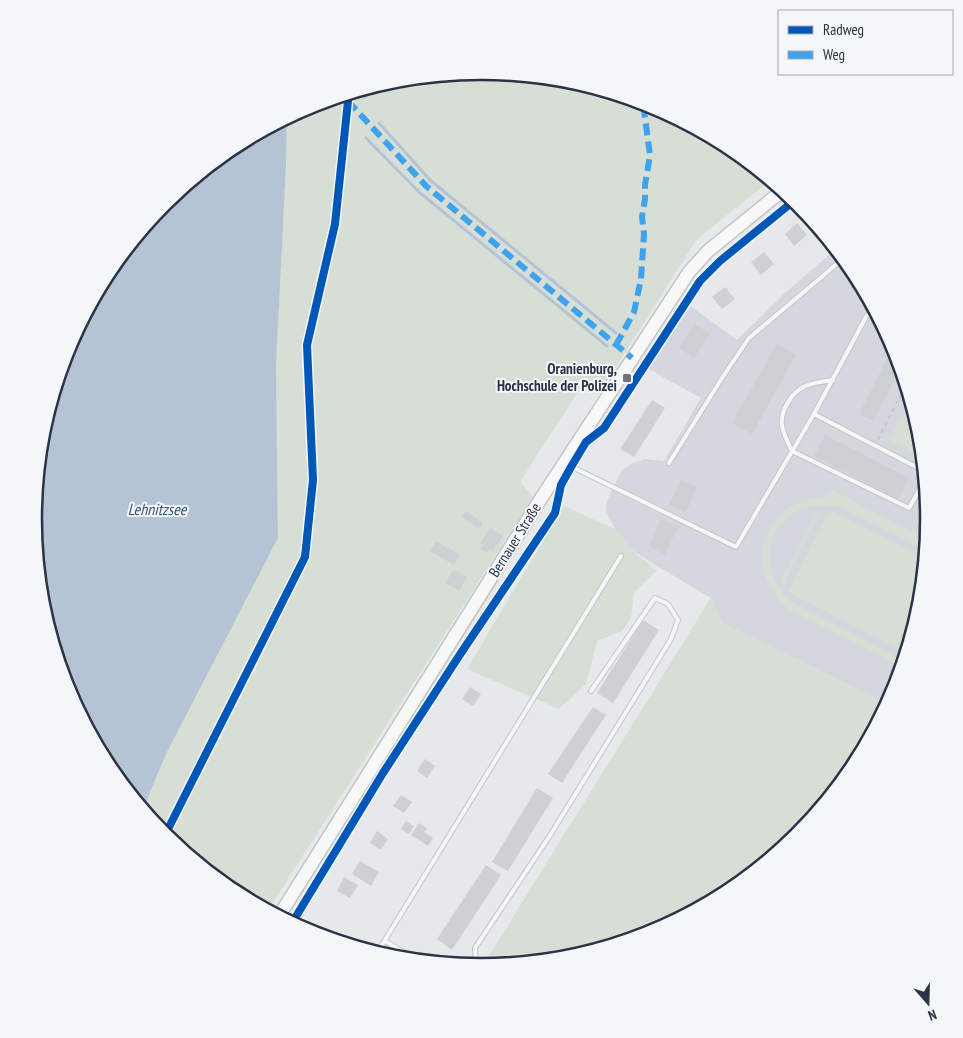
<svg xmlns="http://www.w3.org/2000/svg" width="963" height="1038" font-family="'PT Sans Narrow',sans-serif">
  <rect width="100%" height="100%" fill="#e6e8ea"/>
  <!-- built -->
  <path fill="#d4d7dd" d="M836 249 854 270 895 348 921 432 929 519 921 607 895 691 888 704 722 623 711 598 659 567 632 550 617 533 606 511 607 501 622 470 633 463 645 459 664 461 701 398 647 368 689 305 737 340 785 293Z"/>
  <!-- green -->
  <path fill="#d6ded6" d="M482 71 569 80 653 105 730 147 771 180 697 239 602 389 582 385 520 482 533 497 268 910 233 891 165 835 143 809 166 754 278 538 276 366 286 165 287 118 310 105 394 80Z
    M903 414 918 422 921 432 923 458 889 440Z
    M830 489 927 539 926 551 842 508C779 490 742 564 795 604L904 660 902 667 790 610C740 570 761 499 826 497Z
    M564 506 617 530 632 550 656 571 634 593 631 618 622 631 597 641 586 684 559 709 467 669Z
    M817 510 819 511 790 570 791 571 785 585 779 582 786 568 788 569Z
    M830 510 925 558 921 607 907 653 788 592Z
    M711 598 722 623 888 704 854 768 798 836 730 891 653 933 569 958 482 967Z"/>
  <!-- water -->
  <path fill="#b4c4d5" d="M287 118 286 165 276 366 278 538 166 754 143 809 109 768 68 690 42 606 34 519 42 431 68 347 109 270 165 202 233 147Z"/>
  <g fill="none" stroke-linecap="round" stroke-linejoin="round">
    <!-- stream -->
    <path stroke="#b4c4d5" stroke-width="3" d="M379 123 430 180 616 333
      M366 138 419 192 607 346"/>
  </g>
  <!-- building -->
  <path fill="#ced0d3" d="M797 223 807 235 794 246 785 234Z
    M764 252 774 264 761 275 751 262Z
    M725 287 735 299 722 309 712 297Z
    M695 324 710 334 694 358 679 348Z
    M777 344 796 355 752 434 732 423Z
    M894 345 901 368 873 421 859 414Z
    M652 400 665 408 634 457 620 449Z
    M825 435 909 478 898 499 814 456Z
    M681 480 697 487 686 512 669 505Z
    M466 511 483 523 479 529 462 517Z
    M661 519 678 527 665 555 649 546Z
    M490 528 503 536 493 551 489 549 487 553 481 549 484 545 480 543Z
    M436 541 460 555 454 565 430 551Z
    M454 569 467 577 459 591 445 583Z
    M643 620 659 630 613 703 597 693Z
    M470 687 481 694 473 706 462 699Z
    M593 707 606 715 562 783 548 774Z
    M425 759 435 766 427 778 417 771Z
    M537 788 553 798 508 871 492 862Z
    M401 795 412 802 404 813 393 806Z
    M406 821 414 826 409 834 401 829Z
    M419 823 427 828 424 832 433 838 428 846 411 835Z
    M377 831 388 839 381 850 370 843Z
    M360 861 379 872 371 886 352 874Z
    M486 865 501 875 452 950 437 939Z
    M344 877 358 885 350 898 337 891Z"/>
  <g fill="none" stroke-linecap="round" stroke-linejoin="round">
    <!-- lane casing -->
    <g stroke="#c4c6c8" stroke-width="6">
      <path id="lane" d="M833 380C812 383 798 384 787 404 783 411 781 418 782 426 784 435 788 443 792 451L909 508 925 480
        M814 414 924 471
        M669 463 722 378 749 338 844 258
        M566 464 736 547 814 414 866 317 874 308
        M385 941 417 960
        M377 953 621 556
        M474 966 476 964 475 948 549 837 671 639 678 620 668 604 655 598 591 691"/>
    </g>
    <!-- primary casing -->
    <g stroke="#c2c5c8" stroke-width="15">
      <path id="primary" d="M279 916 540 500 689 272 708 251 783 190"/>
    </g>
    <!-- path -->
    <path stroke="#c5c6ca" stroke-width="2" stroke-dasharray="4 4" stroke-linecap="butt" d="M878 440 906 384"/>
    <!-- lane -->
    <use href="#lane" stroke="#f5f6f7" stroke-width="4"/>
    <!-- primary -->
    <use href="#primary" stroke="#f8f8f8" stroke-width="12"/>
    <!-- quiet -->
    <path stroke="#3ea3ec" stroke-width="6" stroke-dasharray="12 6" stroke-linecap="butt" d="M348 101 426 186 632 358
      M616 345 634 312 641 279 644 234 642 217 645 199V185L650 155 643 103"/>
    <!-- cycleway casing -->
    <g stroke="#f4f6f9" stroke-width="11">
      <path id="cycleway" d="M165 835 305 557 313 480 307 345 335 224 348 101 346 94
        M292 923 383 773 459 656 555 513 561 485 571 467 586 442 604 428 700 281 720 261 795 200"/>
    </g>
    <!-- cycleway -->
    <use href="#cycleway" stroke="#0057b8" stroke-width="8"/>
  </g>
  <!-- markers -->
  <rect fill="#6c737f" stroke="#f4f6f9" stroke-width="2" x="622" y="373" width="10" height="10" rx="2.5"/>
  <g text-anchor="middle" stroke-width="4" stroke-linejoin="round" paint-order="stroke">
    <!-- poi labels -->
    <g font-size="15" font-weight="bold" fill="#2b3445" stroke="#f4f6f9" text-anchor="end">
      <text x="617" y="374">Oranienburg,<tspan x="617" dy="17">Hochschule der Polizei</tspan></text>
    </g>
    <!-- street labels -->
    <g font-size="15" fill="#2b3445" stroke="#f4f6f9">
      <text transform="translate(515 540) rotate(-58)" y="5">Bernauer Straße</text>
    </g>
    <!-- water labels -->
    <g font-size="16" font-style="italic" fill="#34527a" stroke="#f4f6f9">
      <text x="157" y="515">Lehnitzsee</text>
    </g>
  </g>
  <!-- crop -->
  <path d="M0 0H963V1038H0ZM42 519a439 439 0 1 1 878 0a439 439 0 1 1-878 0Z" fill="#f4f6f9" fill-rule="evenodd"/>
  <path fill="none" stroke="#2b3445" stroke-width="2.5" d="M42 519a439 439 0 1 1 878 0a439 439 0 1 1-878 0Z"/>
  <!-- legend -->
  <rect x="778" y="10" width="175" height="65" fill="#f4f6f9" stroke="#a4a8b1"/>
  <rect x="788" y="26" width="25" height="8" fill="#0057b8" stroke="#a4a8b1"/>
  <text x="823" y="35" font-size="15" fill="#2b3445">Radweg</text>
  <rect x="788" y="51" width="25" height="8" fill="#3ea3ec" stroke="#a4a8b1"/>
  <text x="823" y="60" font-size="15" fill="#2b3445">Weg</text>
  <!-- north arrow -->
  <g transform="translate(928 1003) rotate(160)" stroke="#f4f6f9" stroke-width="4" paint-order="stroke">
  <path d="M0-4L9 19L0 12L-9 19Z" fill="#2b3445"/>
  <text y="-8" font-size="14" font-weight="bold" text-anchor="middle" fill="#2b3445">N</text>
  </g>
</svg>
